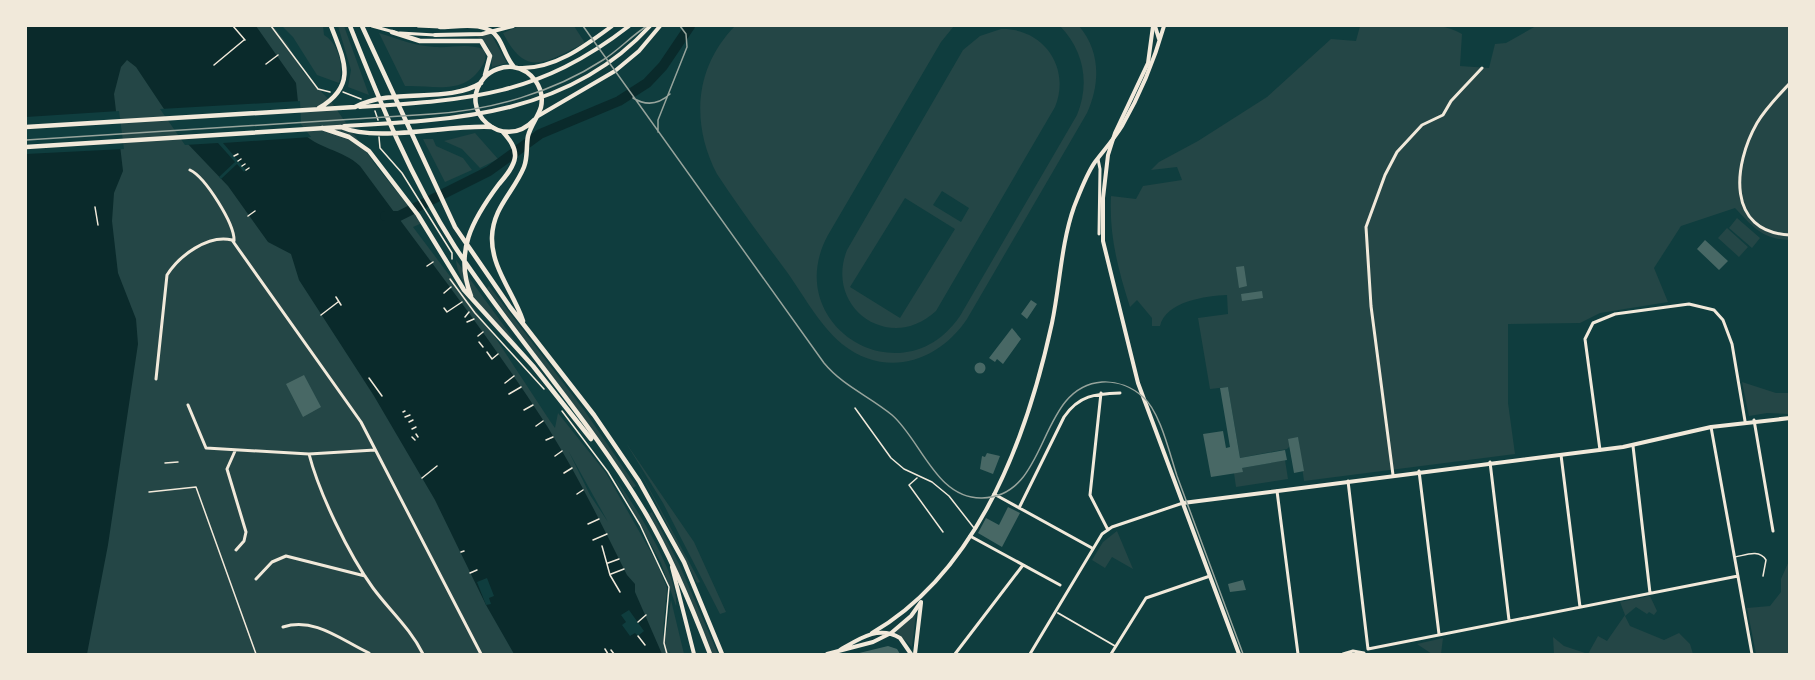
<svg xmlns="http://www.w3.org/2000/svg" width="1815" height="680" font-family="Barlow,sans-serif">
  <rect width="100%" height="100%" fill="#0f3d3e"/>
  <!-- green -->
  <path fill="#244646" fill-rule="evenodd" d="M87 26H273L288 45 303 72 332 103 377 167 422 223 413 227 489 328 550 421 555 428 558 413 606 473 656 561 667 588 663 632 665 639 671 600 684 654H671L668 650 669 654H34ZM569 452 608 522 590 495Z
    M282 26H323L324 35C339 44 344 66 339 83L317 75 293 37Z
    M338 26H344L369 95 348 87 351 70Z
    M519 26H574L585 43C547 61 527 80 503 33Z
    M735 26H954L941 42 828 235C779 325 902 401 960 316L1077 115C1090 83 1084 51 1060 26H1079C1101 52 1100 84 1087 113L967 319C938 362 886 379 842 344 818 324 802 292 784 268 761 237 738 206 717 174 691 124 694 68 735 26Z
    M1360 26C1391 26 1435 18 1462 34L1460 66 1489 68 1495 44 1506 43 1536 26H1789V240C1762 239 1753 227 1735 208L1681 226 1654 268 1668 302 1600 313 1580 323 1508 324V403L1515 454 1304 481 1298 438 1287 449 1240 458 1228 387 1210 389 1198 318 1228 314 1227 295C1206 296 1166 301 1160 326H1152V318L1137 300 1130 307C1118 269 1109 236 1111 196L1136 199 1143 186 1182 180 1177 167 1151 170 1159 162 1198 141 1267 97 1331 39 1356 41Z
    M1001 29C1044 28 1071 68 1055 107L936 311C890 354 824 308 847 250L963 50 980 36ZM942 191 969 208 961 222 933 205ZM905 198 955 229 900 318 850 287Z
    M379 33C398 39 415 46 435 47 452 48 467 43 483 49 487 55 486 60 482 66 464 96 435 85 405 86Z
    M491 34 507 63 492 67C491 51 490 44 476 36Z
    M475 133 498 159 480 168 462 149 444 141Z
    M423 139H433L436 146 463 158 472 170 445 182Z
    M1737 218 1760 238 1752 248 1729 228Z
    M1727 228 1748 247 1739 257 1718 238Z
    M456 260 518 345C499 326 457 286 456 260Z
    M489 286 584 410 636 486 633 488C586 420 535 355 487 288Z
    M1742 382 1776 393H1789V414L1767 413 1749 416Z
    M626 443 694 542 726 612 720 614 663 503Z
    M1285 460 1288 479 1236 487 1234 473 1242 472V468Z
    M637 466 700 582 697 583Z
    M614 477C633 501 680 577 676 606L661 563Z
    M652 512 680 566 718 654H712L668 550 649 514Z
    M1117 531 1133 569 1112 557 1105 568 1092 560 1103 542Z
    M1789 561V654H1756L1747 608 1770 606 1781 592V579Z
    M1650 596 1657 611 1654 615 1649 612 1647 614 1636 607 1625 616 1630 626 1664 640 1679 633 1690 644 1693 654H1554L1553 637 1564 646 1588 654 1598 636 1607 641 1625 615 1620 602Z
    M916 613 912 647 895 631Z
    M1443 638 1441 654H1432L1417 644Z"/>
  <!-- water -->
  <path fill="#0a2a2b" d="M26 26H256L296 83 301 131C317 149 342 149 360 166 423 252 489 336 547 426 577 474 602 525 627 575L635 584V592L662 654H514L486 605 435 500 374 396 299 280 291 254 268 242 228 186 186 142 136 67 127 60 121 67 114 94 123 171 114 193 112 221 118 273 136 319 138 344 108 545 87 654H26Z"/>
  <!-- pier -->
  <path fill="#0f3d3e" d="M300 101 301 124 311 137 223 143 246 170 244 172 237 164 221 179 219 177 235 162 218 143 185 145 160 109Z
    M119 111 124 149 26 154V117Z
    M487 578 494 596 489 598 491 604 486 605 477 582Z
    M629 610 644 631 638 636 635 633 630 636 622 625 626 622 621 615Z"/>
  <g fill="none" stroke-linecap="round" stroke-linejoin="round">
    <!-- river -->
    <path stroke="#0a2a2b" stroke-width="10" d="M385 216H399L489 171 540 134 619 101 647 83 663 66 690 26"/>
  </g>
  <!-- building -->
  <path fill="#486865" d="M1705 240 1728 261 1719 270 1697 249Z
    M1244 266 1247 286 1239 288 1236 267Z
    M1262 291 1263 298 1242 301 1241 294Z
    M1031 300 1037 304 1027 319 1021 314Z
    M1012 328 1021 339 1003 364 997 359 995 362 989 358Z
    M974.5 368a5.5 5.5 0 1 1 11 0a5.5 5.5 0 1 1-11 0Z
    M304 375 321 407 303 417 286 384Z
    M1228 387 1240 458 1285 450 1287 460 1242 468 1243 472 1211 477 1203 434 1223 431 1226 448 1230 447 1220 388Z
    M1298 437 1304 471 1294 473 1288 439Z
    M987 453 1000 456 993 474 980 469 982 456 985 457Z
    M1008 507 1020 513 1002 547 978 533 986 518 999 525Z
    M1243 580 1246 590 1230 592 1228 584Z
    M888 646 897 649 900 654H855Z"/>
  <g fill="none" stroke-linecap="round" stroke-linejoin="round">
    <!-- path -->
    <path stroke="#f1e9da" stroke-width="1.5" d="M233 26 245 40
      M271 26 318 89 330 92
      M266 64 278 55
      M214 65 244 40
      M343 92 361 99
      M375 111 378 120
      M379 137 380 148 402 173 452 253V259
      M234 156 238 154
      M238 161 241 159
      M242 166 245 164
      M246 170 249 168
      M95 207 98 225
      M248 216 255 211
      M427 266 433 262
      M450 279 475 313 544 389
      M444 293 451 287
      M336 297 341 305
      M444 308 447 312 462 302
      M321 315 338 302
      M465 317 469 312
      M467 322 474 319
      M478 336 483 332
      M479 342 483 347
      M487 352 492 359 498 354
      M369 378 382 396
      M505 383 514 376
      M509 394 521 387
      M524 410 533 405
      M562 411 608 472 640 525 669 587 664 643 667 654
      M403 412 405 411
      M405 417 410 415
      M409 422 413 420
      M536 426 543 421
      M412 429 416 427
      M416 434 418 437
      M412 437 415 440
      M546 440 553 437
      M555 456 562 451
      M165 463 178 462
      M564 473 572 468
      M422 478 437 466
      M149 492 196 487 256 654
      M577 494 583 490
      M588 524 599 519
      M593 540 607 534
      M602 546 610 575 620 592
      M461 552 464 551
      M608 563 619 559
      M470 573 477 570
      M611 574 624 569
      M638 622 646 615
      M638 636 645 645
      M605 649 608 654
      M611 650 614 654"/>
    <!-- service -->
    <path stroke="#f1e9da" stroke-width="1.5" d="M855 408 891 458 904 469 932 482 949 496 974 528
      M917 478 909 485 943 532
      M1735 557C1746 555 1759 549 1766 560L1763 576"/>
    <!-- pedestrian -->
    <path stroke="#f1e9da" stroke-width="2" d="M1058 613 1115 646"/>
    <!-- minor -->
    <path stroke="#f1e9da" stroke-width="3" d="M372 26 394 32
      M418 26 440 27
      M400 33 435 35
      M1790 83C1778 96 1766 108 1757 123 1733 165 1726 232 1790 235
      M1098 159 1100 169 1099 234
      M190 170C205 177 235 224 234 241
      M156 379 167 275C179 256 208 234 232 240L361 422 481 654
      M1101 393 1090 495 1108 530
      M188 405 206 448 309 454C319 493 349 555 373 588 390 611 410 628 423 654
      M1754 420 1773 531
      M1711 427 1752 654
      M1633 446 1650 593
      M1600 450 1585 339 1593 323 1615 314 1689 304 1714 310 1723 320 1732 344 1745 421
      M235 451 227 469 246 532 244 541 236 550
      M309 454 375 450
      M1561 455 1580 607
      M1490 462 1509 620
      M1419 471 1439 634
      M1393 475 1371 306 1366 227 1385 175 1397 152 1422 125 1443 115 1451 101 1482 68
      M1348 481 1368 649
      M1277 491 1298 654
      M994 494 1092 548
      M1019 508 1064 417C1079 395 1095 394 1120 393
      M970 536 1060 585
      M256 579 272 562 286 556 365 576
      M283 627C315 617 341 640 369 653
      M1368 649 1738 576
      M955 654 1023 565
      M1030 654 1102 534 1112 527 1183 503
      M1111 654 1146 598 1210 576
      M1343 654 1353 651 1364 653"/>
    <!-- tertiary -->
    <path stroke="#f1e9da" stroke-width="4" d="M1155 26 1159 39
      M1183 503 1623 447 1711 427 1790 418
      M872 633C979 571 1027 438 1052 323 1060 285 1061 244 1074 207 1080 192 1086 175 1095 162 1104 150 1114 139 1122 126 1141 93 1154 61 1164 26
      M890 634 911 616 921 602"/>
    <!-- secondary -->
    <path stroke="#f1e9da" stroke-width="4" d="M1153 26 1148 63 1115 133 1108 155 1103 198V241L1138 383 1239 654
      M435 35 482 34 513 26
      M520 68C555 69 585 46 612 26
      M360 107C469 100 539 96 629 26
      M538 116 615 71 639 51 660 26
      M344 126C457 120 569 115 650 26
      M672 567 694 654
      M840 650C859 639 878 625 900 638L911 654
      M827 654 873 642 889 634
      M915 654 921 603"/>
    <!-- primary -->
    <path stroke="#f1e9da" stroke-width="4.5" d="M350 26C380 102 410 177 455 247 515 338 590 420 646 514 672 558 692 607 710 654
      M362 26 455 227 510 307 594 415 639 481 684 562 722 654
      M440 27C457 27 487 20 498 38 504 47 506 58 514 67
      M392 32 420 41H481L490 56 485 75
      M319 108C358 85 344 60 331 26
      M26 127 355 107C394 87 447 104 481 83
      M322 128 349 137 369 151 418 215 464 290 533 366 591 439
      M26 147 341 127C377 143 450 124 492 127
      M471 296C454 252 472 220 499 184 505 177 514 167 515 157 516 147 509 139 503 132
      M523 321C514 293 491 268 492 237 493 207 514 192 524 167 528 157 526 146 528 136 531 125 538 117 541 107 545 88 532 70 513 67 503 66 491 70 484 78 456 110 503 153 534 120"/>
    <!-- tram -->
    <path stroke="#97a49c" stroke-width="1.5" d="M583 26 824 363C843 386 869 396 892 415 921 440 936 499 982 498 1051 497 1036 387 1102 382 1117 381 1132 387 1143 397 1160 411 1170 455 1177 476 1199 535 1221 595 1243 654
      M633 98C646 106 659 104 670 94
      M658 132V120L687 47 686 34 680 26
      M26 140 432 114C491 110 552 93 603 60 619 50 631 36 647 26"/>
  </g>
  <!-- border -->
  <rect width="1815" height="680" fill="none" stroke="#f1e9da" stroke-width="54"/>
</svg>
